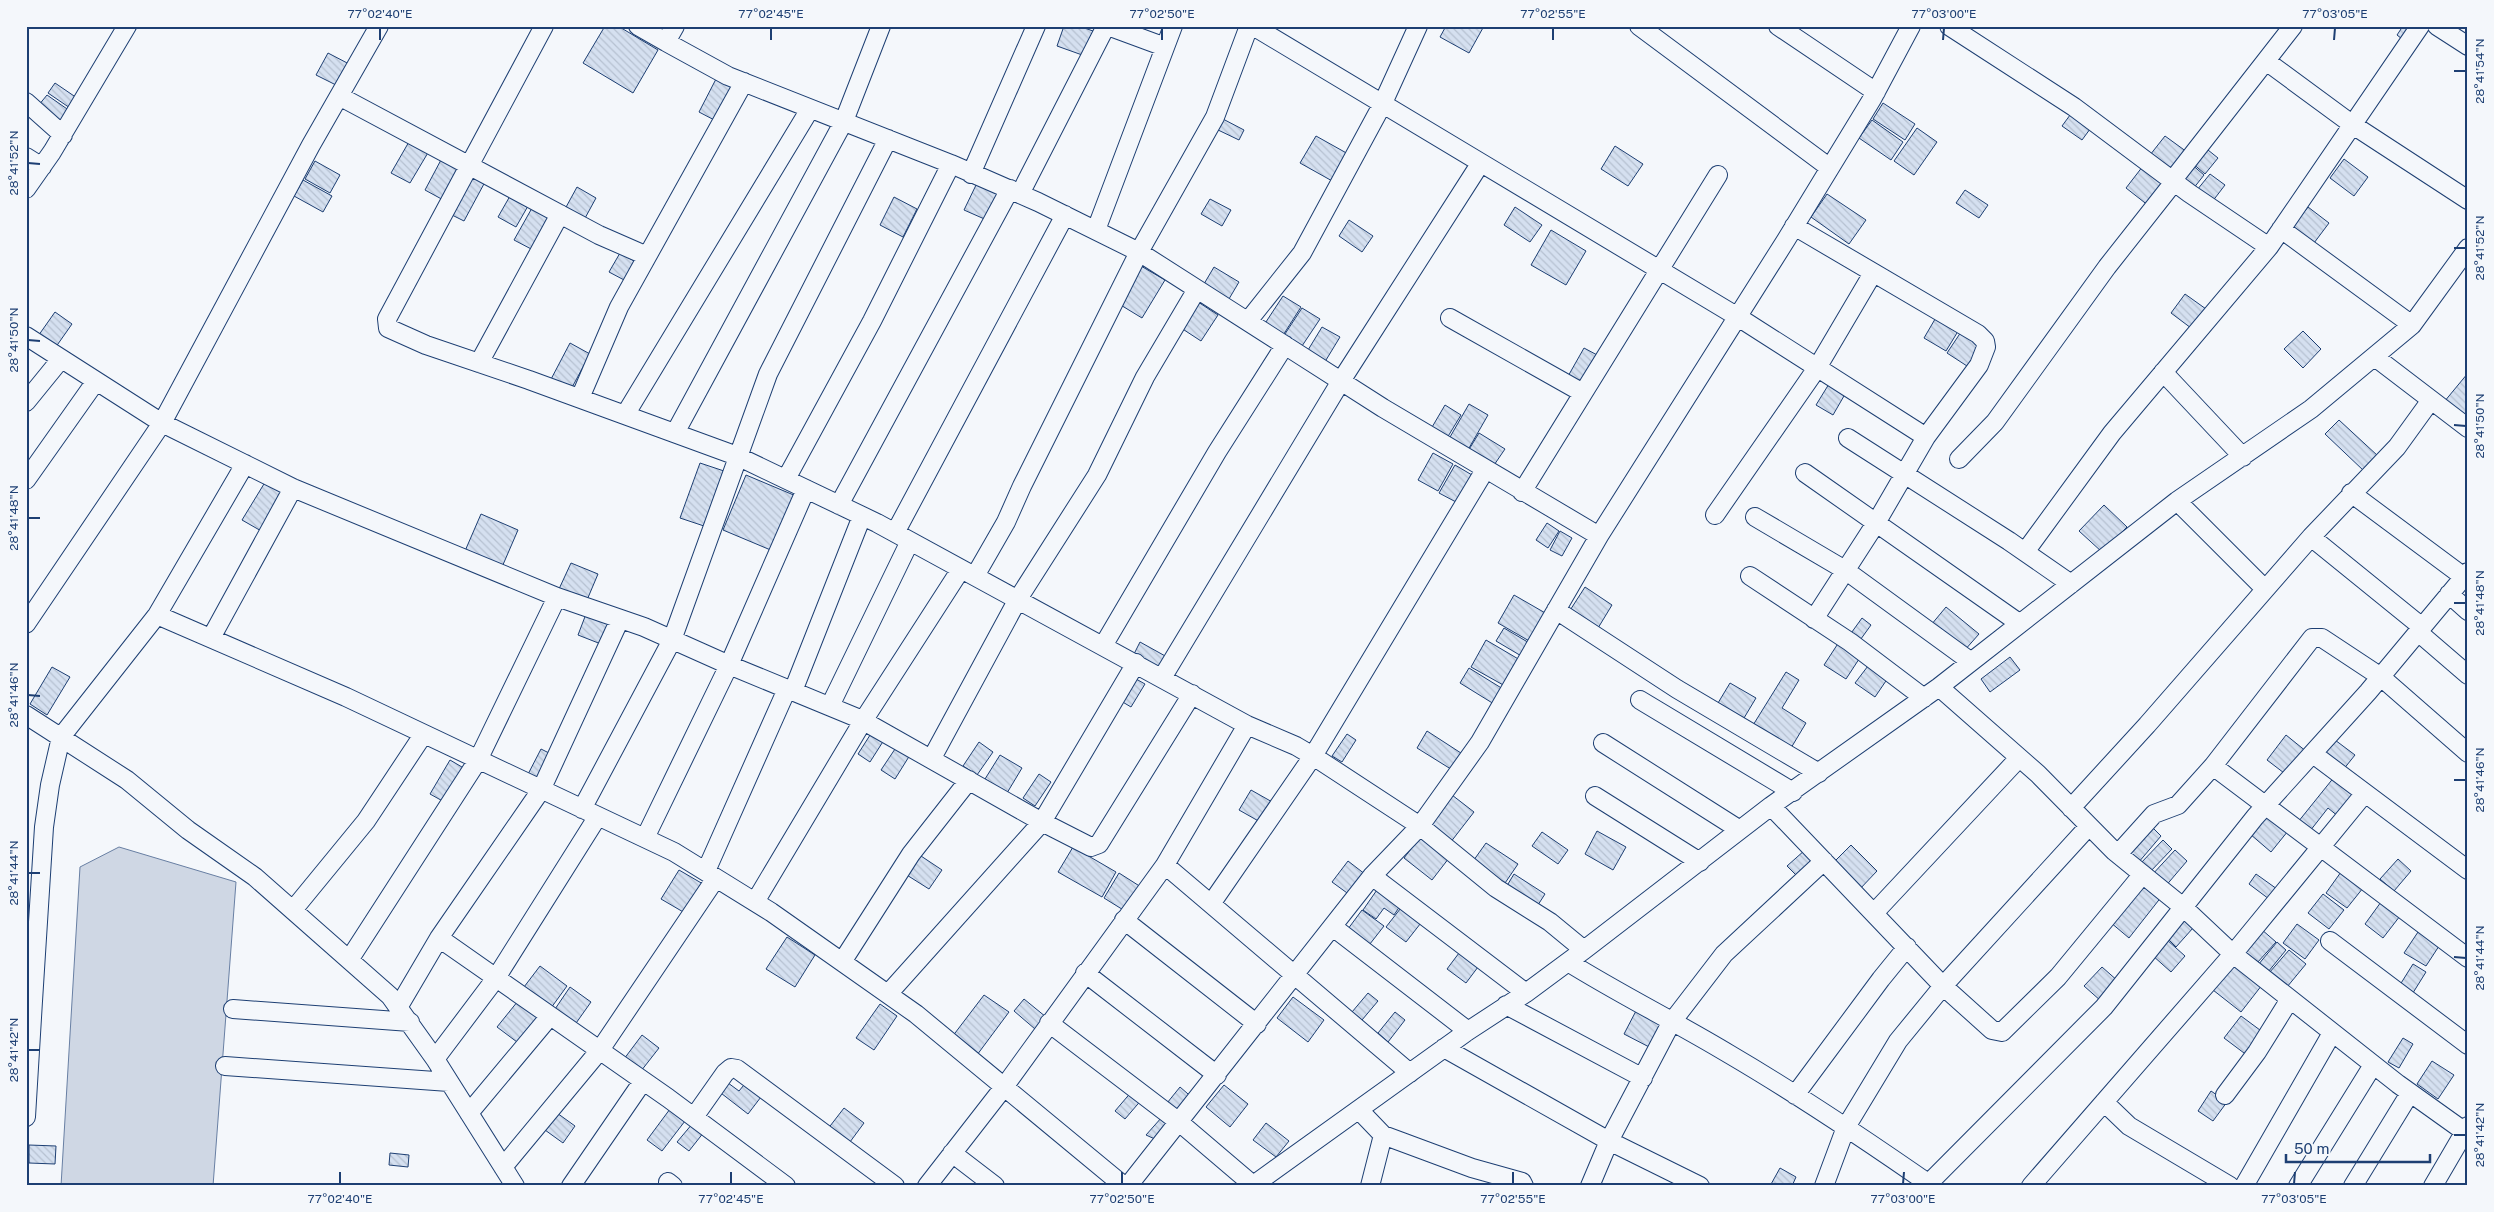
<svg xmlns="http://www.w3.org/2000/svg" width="2494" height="1212" font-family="'Public Sans',sans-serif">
  <defs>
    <pattern id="building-back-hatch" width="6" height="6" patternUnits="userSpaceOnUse" patternTransform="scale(1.25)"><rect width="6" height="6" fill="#d5e0f0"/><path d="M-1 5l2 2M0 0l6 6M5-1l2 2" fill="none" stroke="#b6c1d1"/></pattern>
  </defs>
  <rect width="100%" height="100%" fill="#f4f7fb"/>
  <!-- water -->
  <path fill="#cfd7e4" stroke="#687fa3" d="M119 847 236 882 213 1186H61L80 867Z"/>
  <!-- building -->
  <path fill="url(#building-back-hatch)" stroke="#1d3f73" d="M605 26H618L658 50 633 93 583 63Z
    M1064 26H1079L1093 31 1085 56 1057 46Z
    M1446 26H1484L1469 53 1440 37Z
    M2403 26H2418L2407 43 2397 35Z
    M328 53 351 65 340 87 316 75Z
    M716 79 737 90 720 123 699 112Z
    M55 83 77 98 70 108 48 93Z
    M47 95 70 111 61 122 38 106Z
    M1883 103 1915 124 1905 140 1873 119Z
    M2073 111 2093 125 2082 140 2062 126Z
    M1221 118 1244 130 1239 140 1216 129Z
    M1872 120 1903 142 1891 160 1859 138Z
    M1917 128 1937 142 1914 175 1894 161Z
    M1316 136 1350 155 1334 182 1300 163Z
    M2165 136 2187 152 2172 172 2150 155Z
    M410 140 429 151 410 183 391 173Z
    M1615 146 1643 164 1628 186 1601 169Z
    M2203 146 2218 158 2205 174 2191 162Z
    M442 158 464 169 447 202 425 190Z
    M2344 159 2368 177 2354 196 2330 178Z
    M315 161 340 175 330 193 305 179Z
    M2190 163 2204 175 2193 189 2179 177Z
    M2143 166 2166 183 2149 206 2126 188Z
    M467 173 485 182 464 221 446 212Z
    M2210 174 2225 185 2212 202 2197 190Z
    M303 180 332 196 323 212 294 196Z
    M977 183 1001 195 989 221 964 210Z
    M577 187 596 198 584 220 565 209Z
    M1965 190 1988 205 1979 218 1956 203Z
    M1827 194 1866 220 1849 244 1811 217Z
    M510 196 528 206 516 227 498 217Z
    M894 197 917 209 903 237 880 225Z
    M1210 199 1231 210 1222 226 1201 214Z
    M1515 207 1542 225 1530 242 1504 225Z
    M2308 207 2329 223 2311 247 2289 231Z
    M532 208 553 219 535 251 514 240Z
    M1349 220 1373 236 1362 252 1339 236Z
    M1551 230 1586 251 1566 285 1531 265Z
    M620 253 636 262 626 281 609 272Z
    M1141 266 1165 280 1142 318 1119 304Z
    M1214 267 1239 282 1226 304 1201 289Z
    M2185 294 2206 309 2191 328 2171 313Z
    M1283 296 1301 307 1280 340 1262 328Z
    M1195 300 1218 315 1201 341 1178 326Z
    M1302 308 1320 319 1298 352 1281 340Z
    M55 312 72 324 53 351 36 339Z
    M1938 314 1960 328 1946 351 1924 338Z
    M1322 327 1340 337 1323 365 1305 355Z
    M1963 329 1984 342 1967 366 1947 353Z
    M2303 331 2321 349 2303 368 2284 349Z
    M570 343 590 354 569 393 549 383Z
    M1584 348 1599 356 1581 387 1567 378Z
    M2468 373V420L2444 402Z
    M1832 379 1848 389 1833 415 1816 405Z
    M1469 404 1488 415 1465 455 1446 444Z
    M1445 405 1461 415 1444 443 1428 434Z
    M2339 420 2378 456 2364 471 2325 434Z
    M1479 433 1505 449 1490 471 1465 456Z
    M1433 453 1453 464 1438 491 1418 480Z
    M700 463 730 473 710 528 680 518Z
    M1455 465 1472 475 1456 502 1439 493Z
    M746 475 796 496 773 551 723 530Z
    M267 479 287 491 263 532 242 520Z
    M2104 505 2127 527 2102 552 2079 531Z
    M481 514 518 530 502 567 465 551Z
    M1547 523 1559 531 1548 548 1536 540Z
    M1560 531 1572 538 1562 556 1550 550Z
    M571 563 598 574 587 600 559 589Z
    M1585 587 1612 605 1595 633 1567 615Z
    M1514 595 1547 614 1531 642 1498 623Z
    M1946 607 1979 634 1964 651 1931 625Z
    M586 614 615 625 606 646 578 635Z
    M1862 618 1871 625 1858 643 1849 636Z
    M1504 628 1531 644 1523 657 1496 641Z
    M1486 640 1520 660 1505 686 1471 667Z
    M1140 642 1167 657 1158 673 1132 658Z
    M1839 642 1861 656 1846 679 1824 665Z
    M2010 657 2020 670 1990 692 1981 679Z
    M1871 662 1890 675 1875 697 1855 683Z
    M52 667 70 677 47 715 30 704Z
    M1469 668 1503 689 1494 704 1460 683Z
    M1786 672 1799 680 1782 708 1806 723 1788 753 1750 730Z
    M1129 675 1145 684 1131 707 1116 698Z
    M1730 683 1756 698 1741 723 1715 708Z
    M1427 731 1464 755 1454 771 1417 748Z
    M872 732 884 740 870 762 858 754Z
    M1347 734 1356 740 1342 762 1332 756Z
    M2286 735 2307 752 2288 776 2267 760Z
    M2331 737 2355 755 2343 770 2320 752Z
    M979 742 993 752 977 775 963 766Z
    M897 746 910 755 895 779 881 770Z
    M541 749 555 756 540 787 525 780Z
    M1000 755 1022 768 1007 793 985 779Z
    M450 760 467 770 448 804 430 794Z
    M1039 774 1051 782 1035 806 1023 798Z
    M2335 776 2358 794 2339 817 2328 808 2310 831 2298 822Z
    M1251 790 1274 803 1262 823 1239 810Z
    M1452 795 1474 812 1450 843 1428 826Z
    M2267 813 2288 831 2271 852 2250 834Z
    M2152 827 2161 836 2138 863 2128 854Z
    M1597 831 1626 847 1613 870 1585 854Z
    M1542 832 1568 850 1558 864 1532 846Z
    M1421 836 1449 858 1432 880 1404 858Z
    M2163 840 2172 849 2148 874 2139 865Z
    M1486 843 1518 864 1503 886 1471 864Z
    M1851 845 1877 871 1858 891 1831 865Z
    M1073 847 1116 872 1102 897 1058 872Z
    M1805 850 1817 862 1799 878 1787 866Z
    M2175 850 2187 861 2164 888 2151 876Z
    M915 852 942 870 929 889 902 872Z
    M2398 859 2411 871 2394 891 2380 879Z
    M1348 861 1370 878 1354 898 1332 882Z
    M679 870 703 884 685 913 661 899Z
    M2341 872 2363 888 2347 908 2326 893Z
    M1119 873 1141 887 1125 911 1104 898Z
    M1514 874 1545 894 1536 908 1505 889Z
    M2256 874 2277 889 2269 899 2249 884Z
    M2143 881 2162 896 2129 938 2110 922Z
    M1379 887 1402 903 1394 915 1384 908 1376 919 1363 910Z
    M2323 894 2344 910 2329 929 2308 913Z
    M2381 902 2400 916 2383 938 2365 924Z
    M1404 904 1424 919 1406 942 1386 927Z
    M1362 910 1384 926 1366 949 1345 933Z
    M2183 919 2193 928 2176 947 2166 937Z
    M2297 924 2319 940 2305 959 2283 943Z
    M2261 929 2276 942 2257 963 2243 951Z
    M2420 929 2441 943 2426 966 2404 953Z
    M787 937 815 955 795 987 766 969Z
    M2166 939 2185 956 2171 972 2152 955Z
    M2277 942 2286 950 2268 972 2258 965Z
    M1462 949 1481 963 1466 983 1447 969Z
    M2289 950 2306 964 2287 987 2269 973Z
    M2234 963 2262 985 2241 1012 2213 990Z
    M2413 964 2426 972 2411 996 2398 988Z
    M540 966 567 986 551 1008 524 987Z
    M2102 967 2119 982 2101 1001 2084 986Z
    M570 987 591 1002 574 1026 553 1012Z
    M1368 993 1378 1001 1362 1020 1352 1012Z
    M984 995 1009 1012 977 1055 952 1037Z
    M1293 997 1324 1020 1308 1042 1277 1018Z
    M1024 999 1046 1017 1035 1029 1014 1011Z
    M518 1001 541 1019 521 1045 497 1027Z
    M880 1004 897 1016 874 1050 856 1038Z
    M1637 1009 1666 1022 1653 1049 1624 1034Z
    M1395 1012 1405 1020 1388 1042 1378 1033Z
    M2241 1016 2264 1033 2248 1056 2224 1038Z
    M642 1035 659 1048 641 1071 624 1059Z
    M2403 1038 2413 1044 2399 1068 2388 1062Z
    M2432 1061 2454 1075 2438 1099 2417 1084Z
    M724 1080 739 1091 748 1080 764 1093 748 1114 717 1090Z
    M1224 1085 1248 1104 1230 1127 1206 1107Z
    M1180 1087 1195 1100 1178 1120 1163 1108Z
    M1133 1090 1143 1098 1125 1119 1115 1111Z
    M2211 1091 2227 1102 2213 1121 2198 1111Z
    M844 1108 864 1123 847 1146 827 1130Z
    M670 1109 685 1121 662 1151 647 1140Z
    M557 1113 575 1126 563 1143 545 1130Z
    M1162 1117 1172 1123 1157 1140 1146 1135Z
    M693 1123 704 1132 689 1151 677 1142Z
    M1266 1123 1289 1141 1276 1157 1253 1140Z
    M29 1145 56 1146 55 1164 29 1163Z
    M390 1153 409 1155 408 1167 389 1165Z
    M1780 1168 1796 1177 1792 1186H1770Z"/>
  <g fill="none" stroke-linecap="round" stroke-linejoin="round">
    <!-- minor casing -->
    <g stroke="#1d3f73" stroke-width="20">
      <path id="minor" d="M544 26 387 319 388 328 426 345 529 380 737 456 877 523 1247 725 1296 746 1313 756 1420 826 1496 888 1550 922 1584 950
        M638 26 666 42
        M675 26 666 42 728 76 951 164 1038 202 1139 252 1383 408 1599 536
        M1108 26 1165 47
        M1253 26 1738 317 1926 437
        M1639 26 1830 168
        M1778 26 1876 92
        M1949 26 2074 107 2189 193 2269 247
        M2437 26 2468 46
        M2266 61 2353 125 2468 200
        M339 96 599 235 647 256
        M26 102 63 135
        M26 157 42 167
        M971 174 1036 26
        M2172 181 2293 26
        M26 189 52 152 127 26
        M1020 194 1106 26
        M1794 226 1978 334 1985 341 1986 347 1979 365 1926 437 1876 523 1814 619
        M2281 229 2412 325
        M1096 230 1173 26
        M1450 318 1583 393
        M1248 321 1302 253 1382 105 1418 26
        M26 336 162 423 311 145 379 26
        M2375 357 2468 428
        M479 363 560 214
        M2163 372 2243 457
        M580 398 619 307 744 82
        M26 402 61 359
        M625 415 810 109
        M675 433 844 121 881 26
        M1848 438 2009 541 2071 584
        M1959 459 1995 422 2107 267 2174 182
        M1805 473 2019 623
        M786 479 872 321 951 164
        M26 480 96 381
        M1522 492 1718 175
        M2351 493 2464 577
        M2177 501 2265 589
        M839 505 1010 189
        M1715 515 1817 368 1873 273
        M1755 517 1845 570 1970 661
        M895 533 1065 215
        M2311 537 2422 627
        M2025 552 2112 433 2269 247 2420 26
        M975 576 1006 522 1022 486 1139 252 1215 117 1249 26
        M1750 576 1850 642 1924 698
        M2449 594 2468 611
        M1556 610 1677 689 1819 773
        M157 615 245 464
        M26 624 162 423 293 488 557 597 644 627 729 665 860 719 1042 822 1091 847 1099 844 1192 694
        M2418 632 2468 675
        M211 638 293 488
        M1103 646 1217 452 1285 345
        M1162 678 1341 381 1480 164
        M1939 687 2038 774 2114 851 2183 907 2233 954 2398 1084 2468 1134
        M793 691 862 516
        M1640 700 1793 792
        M830 706 910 541
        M26 715 127 780 188 830 255 877 390 996 435 1059 515 1186
        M1603 743 1740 830
        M2313 754 2468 870
        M932 758 1018 599 1097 475 1145 377 1197 289
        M2213 766 2468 958
        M1595 796 1700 862
        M1771 806 1943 986 2089 826
        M2071 808 2147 725 2311 537 2397 447 2431 400
        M582 809 672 640 768 374 888 139
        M645 838 729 665 806 489
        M2118 854 2154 814 2178 805 2213 766 2312 638H2322L2381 677 2468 753
        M1165 865 1410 1073
        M706 871 787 689
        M1372 876 1526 993
        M755 902 863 721 961 569
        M1211 904 1313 756 1485 470
        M293 910 366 821 423 735
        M1874 913 2019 758
        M1124 920 1257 1024
        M1333 927 1468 1031
        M439 938 668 1098 786 1186
        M2330 941 2468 1045
        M349 960 478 760 557 597
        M842 962 911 854 969 780
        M1568 962C1621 995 1676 1022 1729 1054 1799 1095 1866 1140 1932 1186
        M1085 973 1217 1075
        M888 994 1042 822 1136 663
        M26 1001H33L44 827 50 785 61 737 157 615 346 697 674 852 771 912 916 1014 1124 1186
        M1506 1005 1643 1078
        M399 1006 439 938 541 790 620 619
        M233 1009 410 1022
        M1049 1023 1179 1122 1253 1185
        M1444 1048 1609 1141 1700 1186
        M435 1059 496 978 598 816
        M225 1066 449 1082
        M1795 1095 1881 979 1907 947
        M2225 1095 2257 1052 2290 999
        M2104 1102 2129 1126 2230 1186
        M1359 1110 1383 1135 1370 1186
        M469 1113 550 1016
        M26 1117 33 1001
        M694 1117 725 1073 731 1068 737 1069 895 1186
        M1383 1135 1472 1168 1522 1182 1524 1186
        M952 1153 995 1186
        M503 1167 600 1050 716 878
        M668 1182 673 1186
        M1929 1183 2104 1007 2255 817 2368 692 2468 572
        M571 1186 643 1081
        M927 1186 1004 1087 1165 865 1247 725
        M1128 1186 1372 876 1420 826 1480 742 1599 536 1786 240 1872 99 1911 26
        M1252 1186 1468 1031 1526 993 1584 950 1771 806 1939 687 2177 501 2311 409 2412 325 2468 248
        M1590 1186 1609 1141 1671 1023 1724 954 1824 861
        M1824 1186 1846 1127 1898 1041 1943 986 1992 1030 2002 1032 2058 977 2142 875
        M2031 1186 2233 954 2365 793
        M2244 1186 2332 1033
        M2298 1186 2373 1065
        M2353 1186 2410 1093
        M2433 1186 2468 1126"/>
    </g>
    <!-- minor -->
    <use href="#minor" stroke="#f4f7fb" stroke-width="18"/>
  </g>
  <!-- ticks -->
  <path fill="none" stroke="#1d3f73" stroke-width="2" d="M380 40V28M771 40V28M1162 40V28M1553 40V28M1943 40 1944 28M2334 40 2335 28M2454 71H2466M28 163 40 164M2454 248H2466M28 340 40 341M2454 425 2466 426M28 518H40M2454 603H2466M28 695 40 696M2454 780H2466M28 873H40M2454 957 2466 958M28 1050H40M2454 1135H2466M340 1184V1172M731 1184V1172M1122 1184V1172M1513 1184V1172M1903 1184 1904 1172M2294 1184 2295 1172"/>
  <!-- border -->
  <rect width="2494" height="1212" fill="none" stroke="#f4f7fb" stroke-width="55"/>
  <!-- scale -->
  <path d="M2286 1154v8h144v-8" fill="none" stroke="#1d3f73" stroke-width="2.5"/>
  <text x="2294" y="1154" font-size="15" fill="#1d3f73" stroke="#f4f7fb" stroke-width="4" paint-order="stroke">50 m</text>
  <rect x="28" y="28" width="2438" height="1156" fill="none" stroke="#1d3f73" stroke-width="2"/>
  <g font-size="12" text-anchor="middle" fill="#1d3f73">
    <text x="380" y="18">77°02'40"E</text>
    <text x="771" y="18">77°02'45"E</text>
    <text x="1162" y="18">77°02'50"E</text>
    <text x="1553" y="18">77°02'55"E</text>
    <text x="1944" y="18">77°03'00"E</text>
    <text x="2335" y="18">77°03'05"E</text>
    <text transform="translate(2480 71) rotate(-90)" y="4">28°41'54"N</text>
    <text transform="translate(14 163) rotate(-90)" y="4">28°41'52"N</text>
    <text transform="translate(2480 248) rotate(-90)" y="4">28°41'52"N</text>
    <text transform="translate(14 340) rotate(-90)" y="4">28°41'50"N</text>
    <text transform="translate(2480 426) rotate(-90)" y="4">28°41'50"N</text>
    <text transform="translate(14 518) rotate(-90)" y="4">28°41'48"N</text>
    <text transform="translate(2480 603) rotate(-90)" y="4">28°41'48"N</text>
    <text transform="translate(14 695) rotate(-90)" y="4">28°41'46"N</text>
    <text transform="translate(2480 780) rotate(-90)" y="4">28°41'46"N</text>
    <text transform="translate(14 873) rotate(-90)" y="4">28°41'44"N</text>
    <text transform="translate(2480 958) rotate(-90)" y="4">28°41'44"N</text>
    <text transform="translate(14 1050) rotate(-90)" y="4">28°41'42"N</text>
    <text transform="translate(2480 1135) rotate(-90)" y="4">28°41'42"N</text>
    <text x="340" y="1203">77°02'40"E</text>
    <text x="731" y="1203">77°02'45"E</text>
    <text x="1122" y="1203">77°02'50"E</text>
    <text x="1513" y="1203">77°02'55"E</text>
    <text x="1903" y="1203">77°03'00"E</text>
    <text x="2294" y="1203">77°03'05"E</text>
  </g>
</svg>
